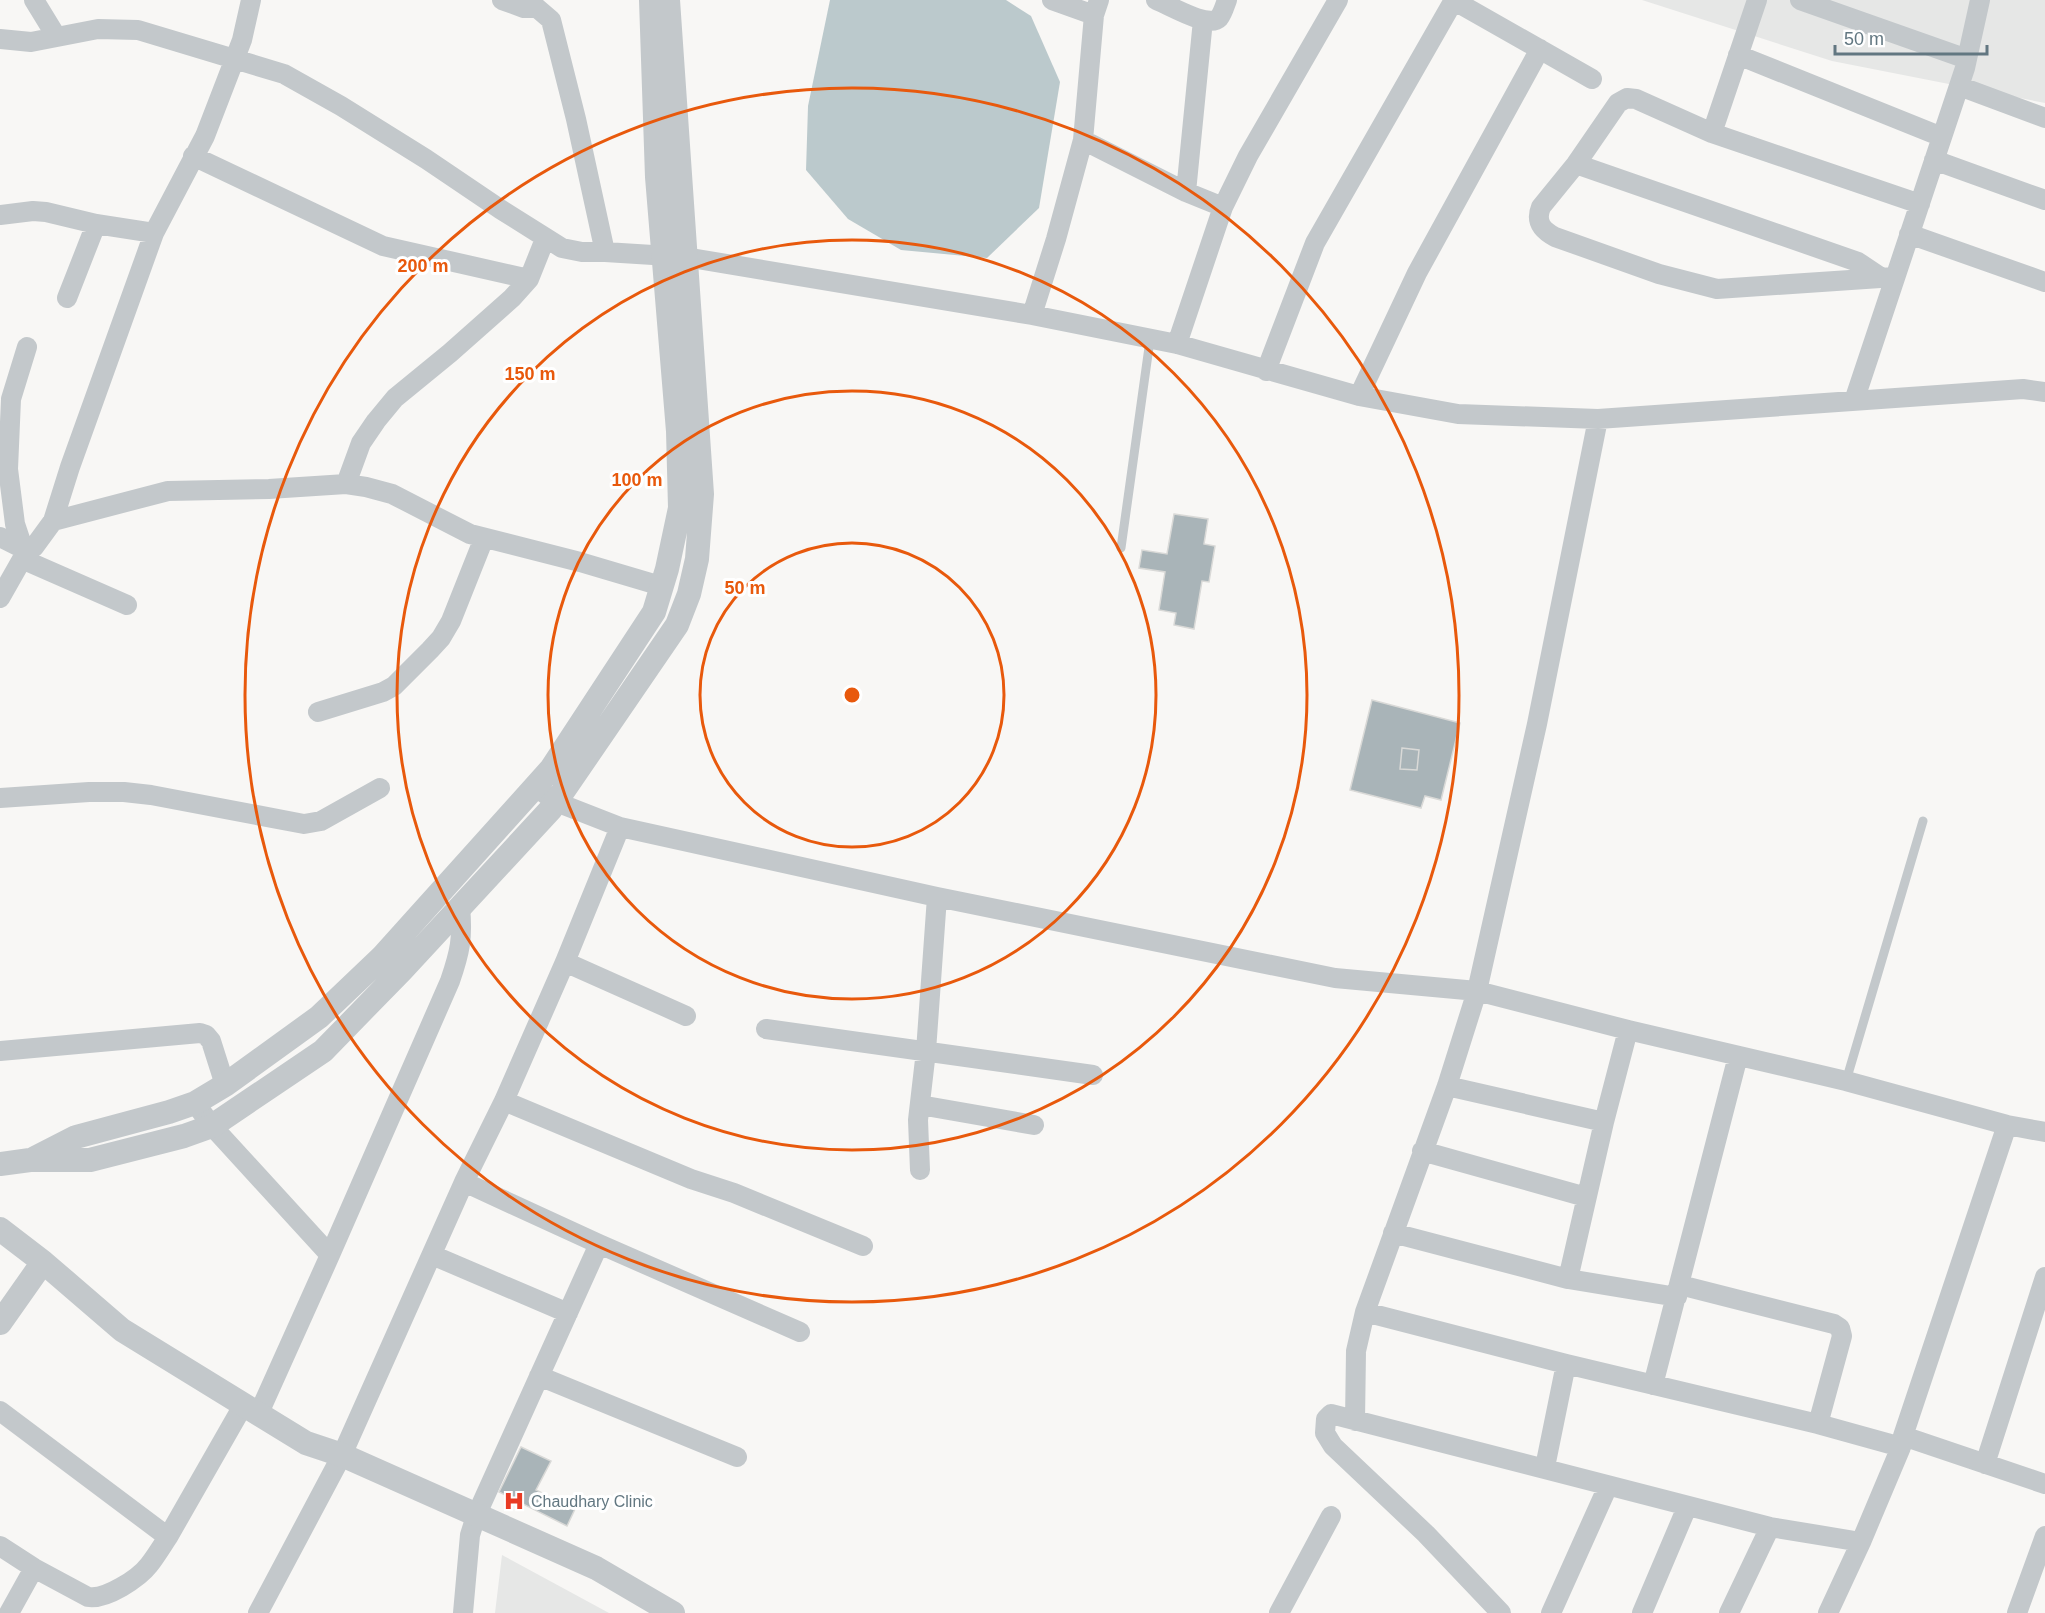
<svg xmlns="http://www.w3.org/2000/svg" width="2045" height="1613" font-family="Arial,sans-serif">
  <rect width="100%" height="100%" fill="#f8f7f5"/>
  <!-- built -->
  <path fill="#e6e7e6" d="M1642 0H2045V103L1832 61Z
    M502 1555 609 1613H495Z"/>
  <!-- water -->
  <path fill="#bbc9cc" d="M830 0H1006L1031 16 1060 82 1039 208 987 258 901 250 848 219 806 170 808 106Z"/>
  <!-- building -->
  <path fill="#a9b4b8" stroke="#d9d9d7" stroke-width="1.5" fill-rule="evenodd" d="M1174 514 1208 519 1204 544 1215 546 1209 582 1202 581 1194 629 1174 625 1176 613 1159 610 1165 572 1139 568 1142 550 1167 554Z
    M1372 700 1460 723 1441 800 1425 796 1421 808 1350 790ZM1402 748 1419 750 1417 770 1400 769Z
    M1402 748 1419 750 1417 770 1400 769Z
    M521 1447 551 1461 536 1490 575 1509 567 1526 499 1492Z"/>
  <g fill="none" stroke-linecap="round" stroke-linejoin="round">
    <!-- service -->
    <path stroke="#c3c8cb" stroke-width="9" d="M1121 548 1150 340
      M1846 1081 1923 821"/>
    <!-- minor -->
    <path stroke="#c3c8cb" stroke-width="20" d="M34 0 56 36
      M502 0 524 8H537L551 20 576 119 605 252
      M1052 0 1094 15
      M1156 0C1169 5 1209 29 1219 18 1223 13 1225 5 1227 0
      M1453 0 1592 79
      M1800 0 1967 59
      M0 39 31 42 98 29 138 30 284 74 341 106 426 159 500 209 562 248 582 252H605L685 257 1032 315 1177 344 1359 396 1458 414 1598 419 2023 389 2045 392
      M1738 55 1942 137
      M1959 86 2045 118
      M1712 133 1757 0
      M1083 140 1186 192 1223 207
      M193 156 383 246 529 279
      M1934 160 2045 200
      M1576 164 1858 262 1882 278
      M1186 192 1203 20
      M0 215 33 211 46 212 96 224 154 233
      M1909 234 2045 282
      M1895 277 1717 289 1659 274 1555 237C1542 230 1535 222 1541 207L1576 164 1618 103 1627 98 1636 99 1712 133 1920 204
      M67 298 96 224
      M1032 315 1056 239 1083 140 1094 15 1099 0
      M1177 344 1223 207 1248 156 1338 0
      M1266 371 1315 243 1454 0
      M1359 396 1417 273 1540 49
      M1854 401 1965 68 1980 0
      M346 484 361 443 376 421 395 398 450 353 512 298 529 279 545 239
      M53 521 168 491 269 489 346 484 366 487 392 494 470 534 580 562 661 586
      M0 537 24 549
      M25 554 15 524 8 469 11 399 27 347
      M22 559 127 605
      M0 598 25 554 34 547 53 521 70 467 154 233 205 136 242 40 251 0
      M318 712 383 692 394 686 430 650 441 638 451 621 484 538
      M536 787 556 802 620 827 937 897 1335 978 1477 991 1628 1030 1846 1081 2007 1125 2045 1132
      M0 798 89 792H124L151 795 304 824 321 821 380 788
      M565 962 686 1016
      M766 1029 1093 1075
      M0 1051 200 1033 206 1035 211 1041 225 1085
      M1447 1086 1604 1122
      M504 1101 691 1179 734 1193 863 1246
      M195 1103 212 1126 330 1255
      M920 1105 1034 1125
      M1422 1151 1586 1197
      M920 1170 918 1120 926 1051 937 897
      M464 1182 599 1244 800 1332
      M1393 1233 1568 1279 1677 1297
      M432 1255 568 1313
      M1568 1279 1604 1122 1628 1030
      M1680 1285 1834 1324 1840 1328 1842 1336 1818 1424
      M1365 1312 1566 1364 1818 1424 1901 1447
      M539 1376 737 1457
      M1653 1385 1738 1056
      M0 1411 168 1537 244 1404
      M259 1413 330 1255 450 981C460 952 463 938 460 907
      M1355 1421 1356 1351 1365 1312 1447 1086 1477 991 1537 724 1598 419
      M1903 1436 2045 1484
      M1985 1464 2045 1277
      M1545 1467 1566 1364
      M0 1546 34 1568 88 1597C106 1600 139 1578 149 1565 156 1556 162 1546 168 1537
      M9 1613 34 1568
      M258 1613 342 1455 464 1182 504 1101 565 962 620 827
      M463 1613 470 1535 476 1516 599 1244
      M1279 1613 1331 1516
      M1501 1613 1426 1534 1333 1446 1325 1433 1326 1419 1331 1414 1770 1527 1861 1542
      M1551 1613 1608 1486
      M1642 1613 1687 1507
      M1729 1613 1770 1527
      M1828 1613 1861 1542 1901 1447 1903 1436 2007 1125
      M2017 1613 2045 1536"/>
    <!-- tertiary -->
    <path stroke="#c3c8cb" stroke-width="24" d="M35 1158 76 1137 169 1112 195 1103 225 1085 319 1017 382 957 551 769 654 612 667 569 680 508 678 431 657 177 651 0
      M0 1164 30 1160H90L184 1136 212 1126 323 1051 402 970 551 809 677 625 689 594 697 559 702 494 668 0
      M0 1229 43 1262 122 1330 306 1443 342 1455 596 1568 673 1613
      M0 1323 43 1262"/>
  </g>
  <!-- distance rings -->
  <g fill="none" stroke="#e8590c" stroke-width="3">
    <circle cx="852" cy="695" r="152"/>
    <circle cx="852" cy="695" r="304"/>
    <circle cx="852" cy="695" r="455"/>
    <circle cx="852" cy="695" r="607"/>
  </g>
  <!-- icons -->
  <defs>
    <g id="hospital-bare" transform="scale(1.62)"><path d="M-5-5h3v3.5h4V-5h3V5h-3V1.5h-4V5h-3Z" fill="#e93b24" stroke="#fff" stroke-width="2.5" paint-order="stroke"/></g>
  </defs>
  <g fill-rule="evenodd">
    <use href="#hospital-bare" x="514" y="1501"/>
  </g>
  <g text-anchor="middle" stroke-width="6" stroke-linejoin="round" paint-order="stroke">
    <!-- poi labels -->
    <g font-size="16" fill="#627781" stroke="#fff" text-anchor="start">
      <text x="531" y="1507">Chaudhary Clinic</text>
    </g>
  </g>
  <circle cx="852" cy="695" r="9" fill="#e8590c" stroke="#fff" stroke-width="3"/>
  <g font-size="18" text-anchor="middle" font-weight="bold" fill="#e8590c" stroke="#fff" stroke-width="6" stroke-linejoin="round" paint-order="stroke">
    <text x="423" y="272">200 m</text>
    <text x="530" y="380">150 m</text>
    <text x="637" y="486">100 m</text>
    <text x="745" y="594">50 m</text>
  </g>
  <!-- scale -->
  <path d="M1835 45v9h152v-9" fill="none" stroke="#627781" stroke-width="3"/>
  <text x="1844" y="45" font-size="18" fill="#627781" stroke="#ffffff" stroke-width="4.5" paint-order="stroke">50 m</text>
</svg>
